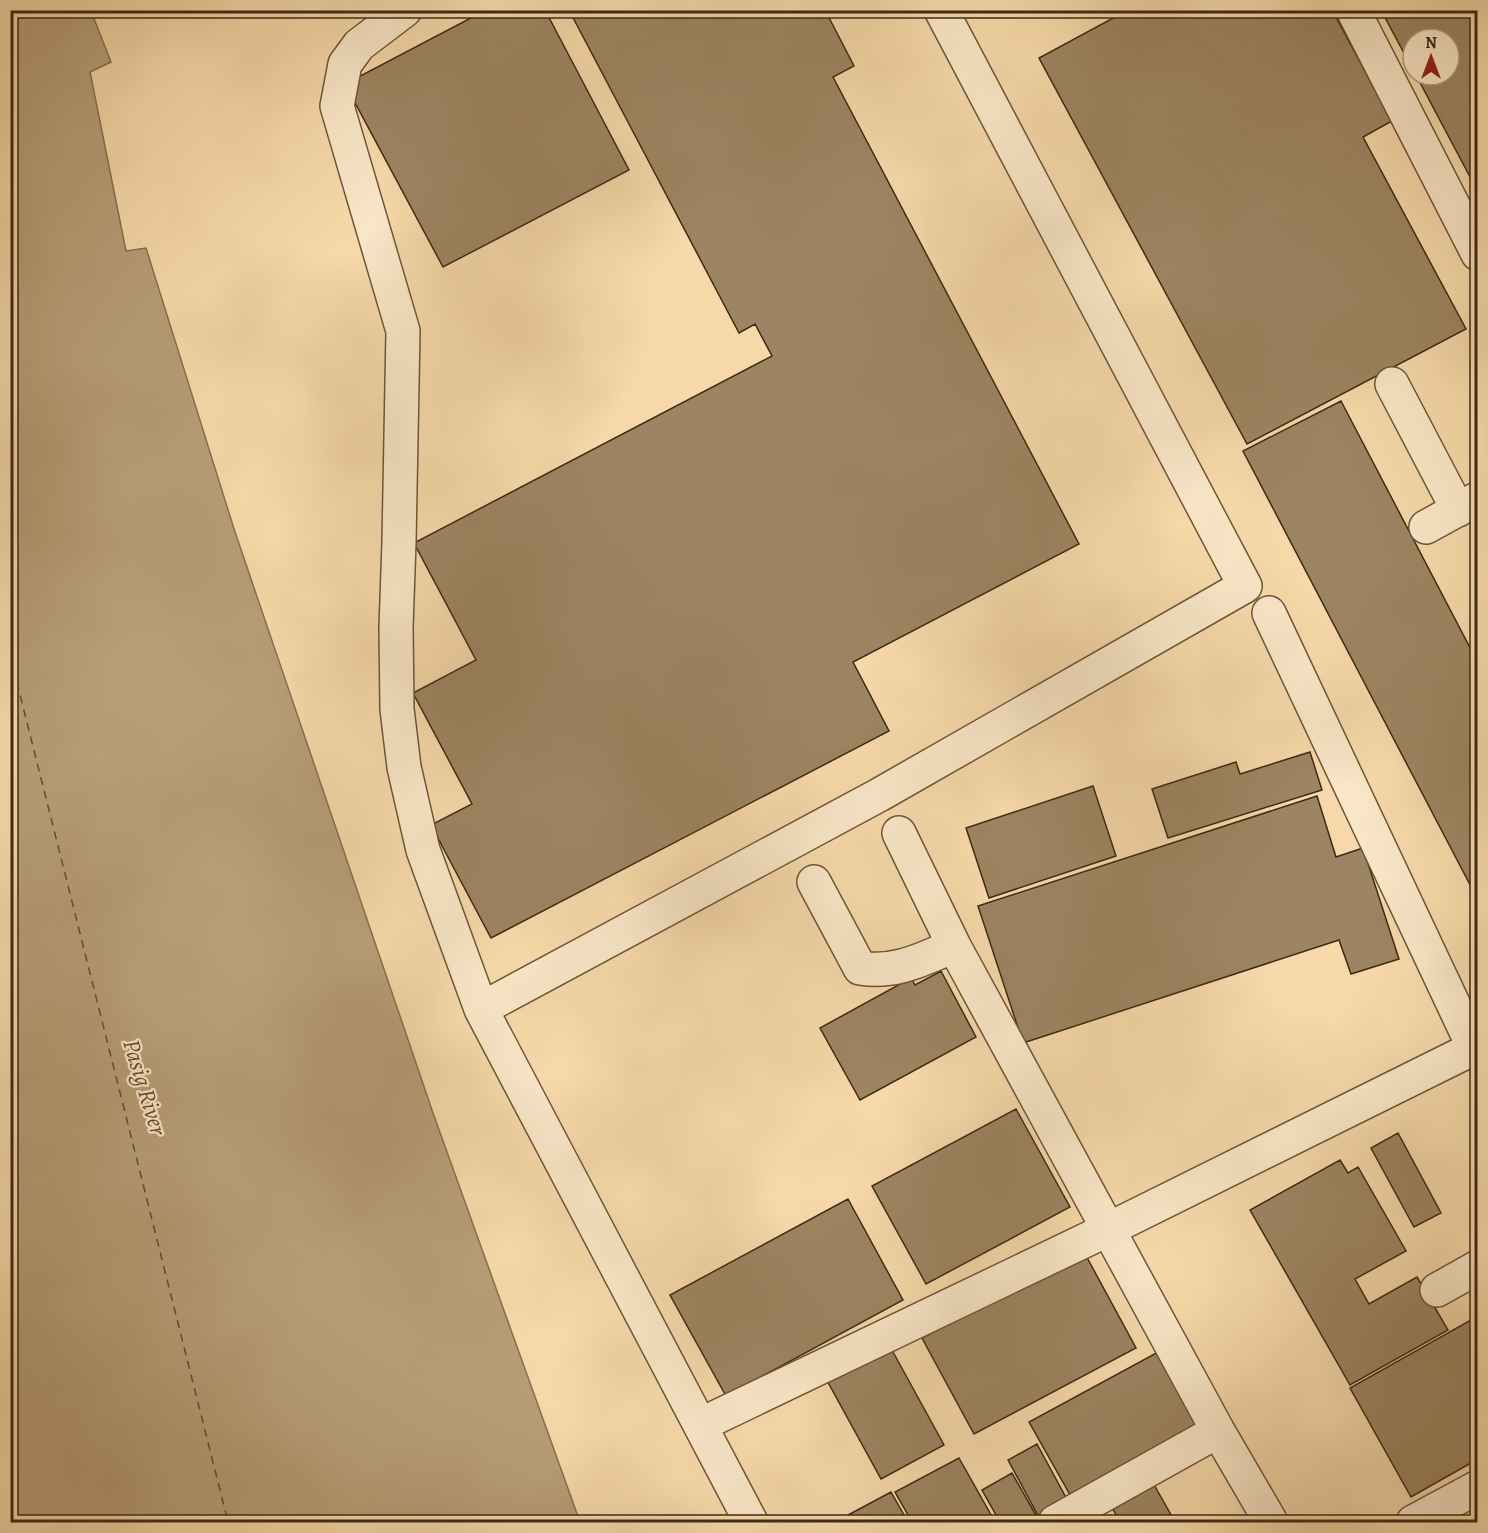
<svg xmlns="http://www.w3.org/2000/svg" width="1488" height="1533" font-family="Alegreya,serif">
  <rect width="100%" height="100%" fill="#f6d8a9"/>
  <filter id="stains"><feTurbulence type="fractalNoise" baseFrequency=".00333" numOctaves="4"/><feColorMatrix values="0 0 0 0 .2 0 0 0 0 .09 0 0 0 0 .02 0 0 0 .5 -.17"/></filter>
  <radialGradient id="worn" r=".72"><stop offset=".6" stop-color="#630" stop-opacity="0"/><stop offset="1" stop-color="#630" stop-opacity=".3"/></radialGradient>
  <!-- water -->
  <path fill="#b79d77" stroke="#866f50" stroke-width="1.5" d="M10 11H91L111 62 90 72 126 251 146 248 235 532 433 1113 580 1522H11Z"/>
  <g fill="none" stroke-linecap="round" stroke-linejoin="round">
    <!-- ferry -->
    <path stroke="#624c32" stroke-width="1.5" stroke-dasharray="8 6" stroke-linecap="butt" d="M10 655 228 1522"/>
  </g>
  <!-- building -->
  <path fill="#9d8462" stroke="#3d2a15" stroke-width="1.5" d="M486 10H545L629 170 443 267 345 84Z
    M569 10H825L854 66 833 77 1079 544 853 662 889 731 491 938 431 825 472 804 413 693 476 660 414 543 772 356 755 324 739 333Z
    M1128 10H1332L1392 121 1363 137 1466 329 1247 444 1039 58Z
    M1381 10H1478V192L1416 75H1449V39H1413V70Z
    M1341 401 1478 663V900L1243 451Z
    M1310 752 1322 790 1168 838 1152 789 1236 762 1240 774Z
    M1093 786 1116 856 989 898 966 828Z
    M1317 796 1336 857 1363 848 1399 959 1351 974 1339 940 1023 1043 978 906Z
    M941 971 976 1037 860 1100 820 1028 911 978 915 985Z
    M1016 1109 1070 1207 926 1284 872 1186Z
    M1398 1133 1441 1213 1414 1227 1371 1148Z
    M1340 1160 1348 1173 1358 1167 1406 1251 1355 1279 1369 1304 1417 1277 1448 1330 1350 1385 1250 1210Z
    M848 1199 903 1300 726 1396 670 1295Z
    M1084 1252 1136 1348 974 1434 922 1338Z
    M1478 1316V1459L1411 1497 1350 1388Z
    M887 1341 944 1445 881 1479 824 1375Z
    M1160 1351 1202 1429 1073 1500 1029 1422Z
    M1037 1444 1070 1505 1041 1521 1008 1460Z
    M959 1458 995 1522H912L895 1492Z
    M1012 1473 1038 1519 1032 1522H1000L982 1490Z
    M1152 1481 1175 1522H1120L1110 1504Z
    M891 1492 908 1522H835Z"/>
  <g fill="none" stroke-linecap="round" stroke-linejoin="round">
    <!-- minor casing -->
    <g stroke="#6b563a" stroke-width="36">
      <path id="minor" d="M405 10 359 45 345 64 337 106 403 331 399 542 396 628 397 709 404 767 423 850 481 1009 751 1522
        M1353 10 1478 254
        M1392 384 1458 510
        M1426 527 1477 499
        M899 833 954 946 1218 1431 1271 1522
        M814 882 860 968C896 974 922 959 954 946
        M481 1009 879 795 1245 586 941 10
        M1437 1290 1478 1267
        M700 1425 1109 1229 1474 1048 1269 613
        M1055 1522 1218 1431
        M1413 1522 1478 1487"/>
    </g>
    <!-- minor -->
    <use href="#minor" stroke="#f9e6c7" stroke-width="33"/>
  </g>
  <g text-anchor="middle" stroke-width="4.5" stroke-linejoin="round" paint-order="stroke">
    <!-- water labels -->
    <g font-size="24" font-style="italic" fill="#624c32" stroke="#f9e6c7">
      <text transform="translate(145 1087) rotate(73)" y="8">Pasig River</text>
    </g>
  </g>
  <!-- margin -->
  <rect width="1488" height="1533" fill="none" stroke="#f6d8a9" stroke-width="36"/>
  <rect x="12" y="12" width="1464" height="1509" fill="none" stroke="#3d2a15" stroke-width="3"/>
  <rect x="18" y="18" width="1452" height="1497" fill="none" stroke="#3d2a15" stroke-width="1.5"/>
  <!-- north arrow -->
  <g transform="translate(1431 57)"><circle r="28" fill="#f9e6c7" stroke="#ae9b80" stroke-width="1.5"/>
  <path d="M0-4.5L10 22L0 15L-10 22Z" fill="#8f2418"/>
  <text y="-9" font-size="16" font-weight="bold" text-anchor="middle" fill="#3d2a15">N</text>
  </g>
  <rect width="100%" height="100%" filter="url(#stains)"/>
  <rect width="100%" height="100%" fill="url(#worn)"/>
</svg>
